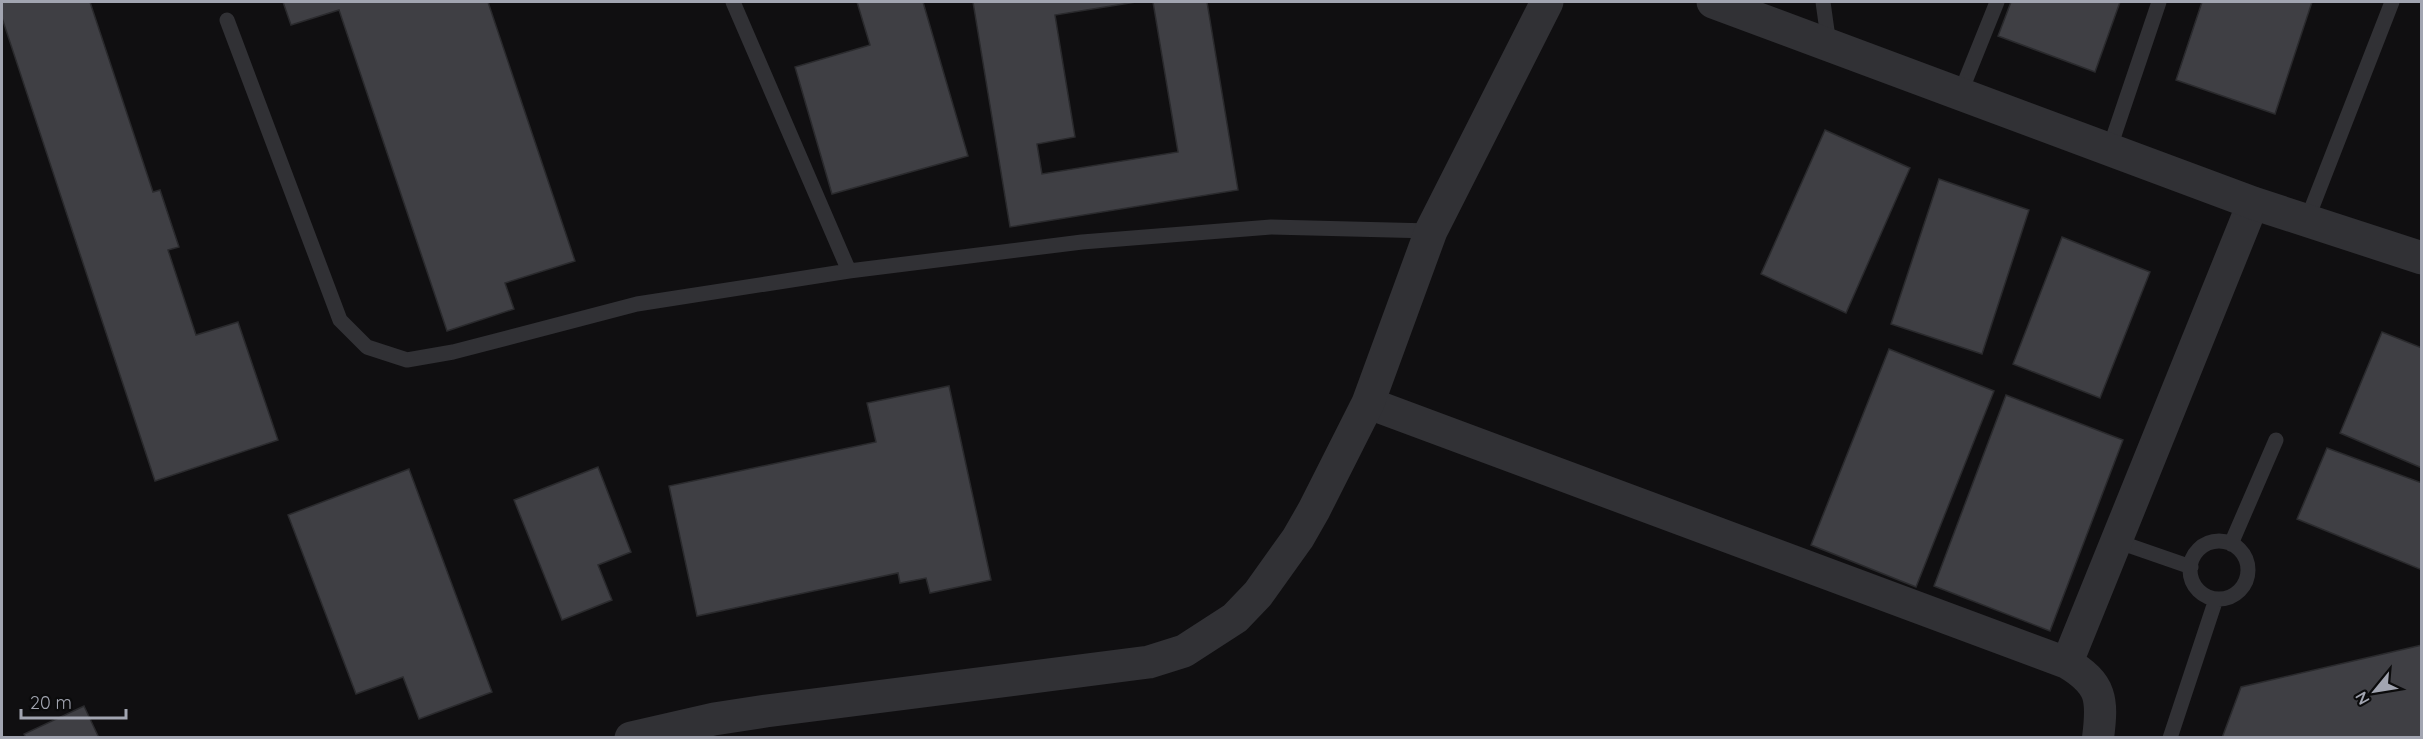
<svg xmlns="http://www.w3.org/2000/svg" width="2423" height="739" font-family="Quicksand,sans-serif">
  <rect width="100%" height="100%" fill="#100f11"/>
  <!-- building -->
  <path fill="#3f3f44" stroke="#2a2a2d" stroke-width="1.5" d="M2 2H90L153 192 160 190 179 247 168 250 196 335 238 322 278 440 155 481 2 18Z
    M283 2H488L575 261 505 283 514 309 447 331 339 10 291 25Z
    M857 2H923L968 156 832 194 795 67 870 45Z
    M973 2H1136L1055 15 1075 137 1037 144 1042 174 1178 152 1153 2H1207L1238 190 1010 227Z
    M2011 2H2120L2095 72 1998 36Z
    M2202 2H2312L2275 114 2176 80Z
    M1825 130 1910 168 1846 313 1761 274Z
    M1939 179 2029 210 1982 354 1891 324Z
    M2062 237 2150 272 2100 398 2013 364Z
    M2382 332 2422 348V468L2340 433Z
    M1889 349 1994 391 1916 587 1811 545Z
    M949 386 991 580 930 593 926 578 900 583 898 573 697 616 669 486 876 442 867 403Z
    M2006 395 2123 440 2050 631 1934 586Z
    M2327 448 2422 483V570L2297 519Z
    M598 467 631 552 598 565 612 600 562 620 514 500Z
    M409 469 492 692 419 719 403 677 356 694 288 515Z
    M2422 645V738H2222L2241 687Z
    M84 706 99 738H26L24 734Z"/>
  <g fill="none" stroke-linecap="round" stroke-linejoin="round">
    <!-- service -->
    <path stroke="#313135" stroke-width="15" d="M733 2 849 271
      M1823 2 1829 45
      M227 20 340 320 367 347 407 360 453 352 637 304 849 271 1082 242 1271 227 1431 231
      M1960 94 1997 2
      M2109 150 2159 2
      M2307 220 2392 2
      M2116 541 2191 567
      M2190 570a29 29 0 1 1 58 0a29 29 0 1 1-58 0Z
      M2231 544 2276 440
      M2170 738 2216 599"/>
    <!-- minor -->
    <path stroke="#313135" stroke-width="32" d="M1368 403 2067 663
      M2098 738C2103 699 2102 684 2067 663L2253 203"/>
    <!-- tertiary -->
    <path stroke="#313135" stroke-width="33" d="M1713 2 2253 203 2422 258
      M631 738 714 719 766 711 1149 662 1184 651 1235 618 1258 594 1298 538 1314 510 1368 403 1431 231 1547 2"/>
  </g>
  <!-- border -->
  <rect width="2423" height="739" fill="none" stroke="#a2a5b1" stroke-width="6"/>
  <!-- north arrow -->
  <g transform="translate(2375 691) rotate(240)" stroke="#0b0b0c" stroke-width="4.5" paint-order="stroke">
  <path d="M0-4.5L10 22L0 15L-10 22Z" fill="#a2a5b1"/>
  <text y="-9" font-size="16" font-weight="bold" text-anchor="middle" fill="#a2a5b1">N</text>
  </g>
  <!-- scale -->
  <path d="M21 709v9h105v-9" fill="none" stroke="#a2a5b1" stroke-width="3"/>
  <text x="30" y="709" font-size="18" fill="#a2a5b1" stroke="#0b0b0c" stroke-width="4.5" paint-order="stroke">20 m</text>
</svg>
